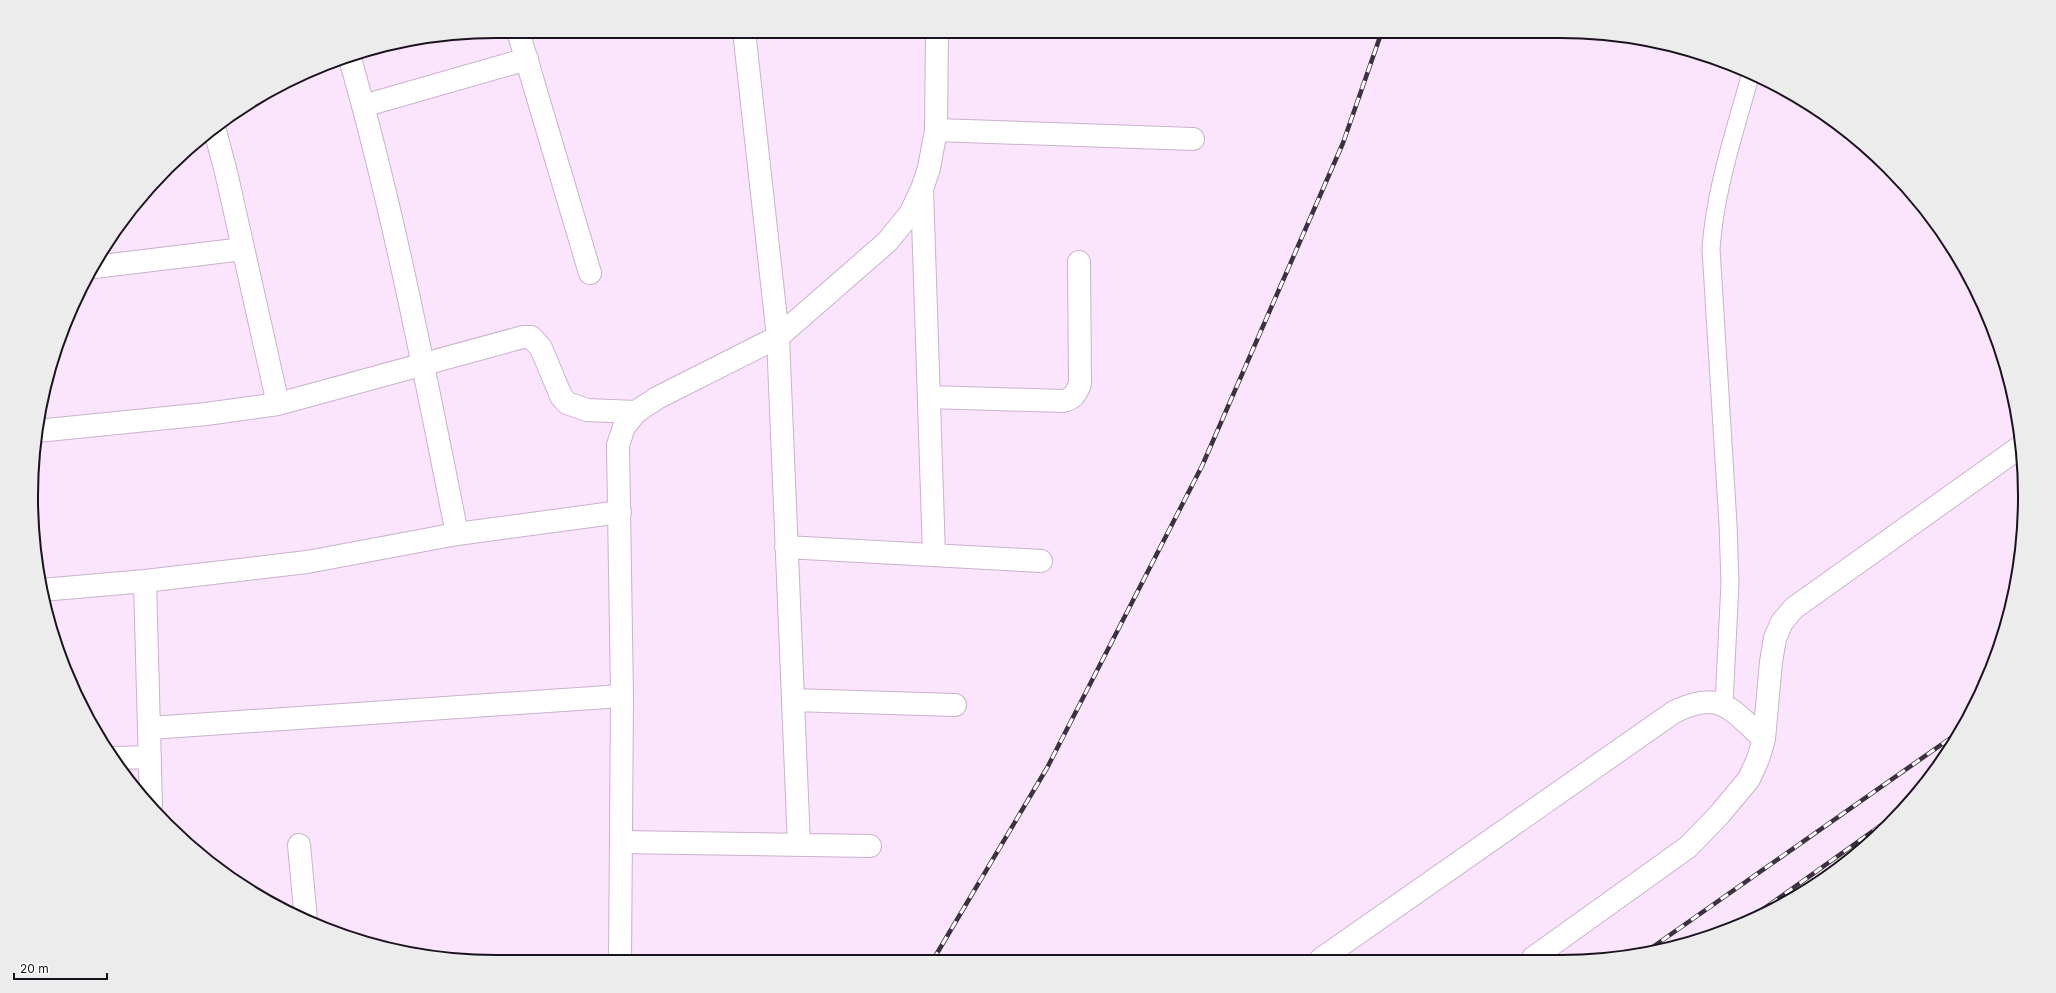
<svg xmlns="http://www.w3.org/2000/svg" width="2056" height="993" font-family="Inter,sans-serif">
  <rect width="100%" height="100%" fill="#fae5fd"/>
  <g fill="none" stroke-linecap="round" stroke-linejoin="round">
    <!-- lane casing -->
    <g stroke="#cab1cd" stroke-width="19">
      <path id="lane" d="M1724 704 1730 583 1728 524 1711 249C1715 189 1735 131 1751 73"/>
    </g>
    <!-- street casing -->
    <g stroke="#cab1cd" stroke-width="24">
      <path id="street" d="M518 31 590 273
        M744 31 778 337 799 845
        M349 55C394 212 425 374 457 534
        M363 106 527 59
        M214 127 226 172 278 404
        M936 130 1193 139
        M922 189 934 555
        M94 267 243 249
        M929 397 1063 401C1073 399 1076 394 1080 384L1079 262
        M37 431 206 414 278 404 523 337H531L541 348 561 396 567 403 587 410 636 412
        M786 547 1041 561
        M145 581 151 805
        M42 590 145 581 307 562 457 534 620 512
        M793 700 955 705
        M150 728 622 696
        M113 758 150 757
        M621 842 870 846
        M299 845 306 920
        M1533 958 1688 847 1719 815 1749 779 1758 759 1764 739 1771 662 1775 638 1782 622 1794 608 2020 447
        M1321 959 1674 712C1721 689 1730 709 1764 739"/>
    </g>
    <!-- secondary casing -->
    <g stroke="#cab1cd" stroke-width="24">
      <path id="secondary" d="M620 962 622 696 618 445 624 427 636 412 657 398 778 337 887 242 910 214 922 189 929 168 936 130 937 31"/>
    </g>
    <!-- lane -->
    <use href="#lane" stroke="#fff" stroke-width="17"/>
    <!-- street -->
    <use href="#street" stroke="#fff" stroke-width="22"/>
    <!-- secondary -->
    <use href="#secondary" stroke="#fff" stroke-width="22"/>
    <!-- rail casing -->
    <g stroke="#3c323e" stroke-width="4.5">
      <path id="rail" d="M1741 925 1887 821
        M1647 951 1955 735
        M933 960 1047 768 1202 466 1343 143 1382 31"/>
    </g>
    <!-- rail -->
    <use href="#rail" stroke="#fff" stroke-width="3" stroke-dasharray="9" stroke-linecap="butt"/>
  </g>
  <!-- crop -->
  <path d="M0 0H2056V993H0ZM496 38H1560A458 458 0 0 1 2018 496V497A458 458 0 0 1 1560 955H496A458 458 0 0 1 38 497V496A458 458 0 0 1 496 38Z" fill="#edeced" fill-rule="evenodd"/>
  <path fill="none" stroke="#1a121c" stroke-width="2" d="M496 38H1560A458 458 0 0 1 2018 496V497A458 458 0 0 1 1560 955H496A458 458 0 0 1 38 497V496A458 458 0 0 1 496 38Z"/>
  <!-- scale -->
  <path d="M14 973v6h93v-6" fill="none" stroke="#1a121c" stroke-width="2"/>
  <text x="20" y="973" font-size="12" fill="#1a121c" stroke="#ffffff" stroke-width="3" paint-order="stroke">20 m</text>
</svg>
